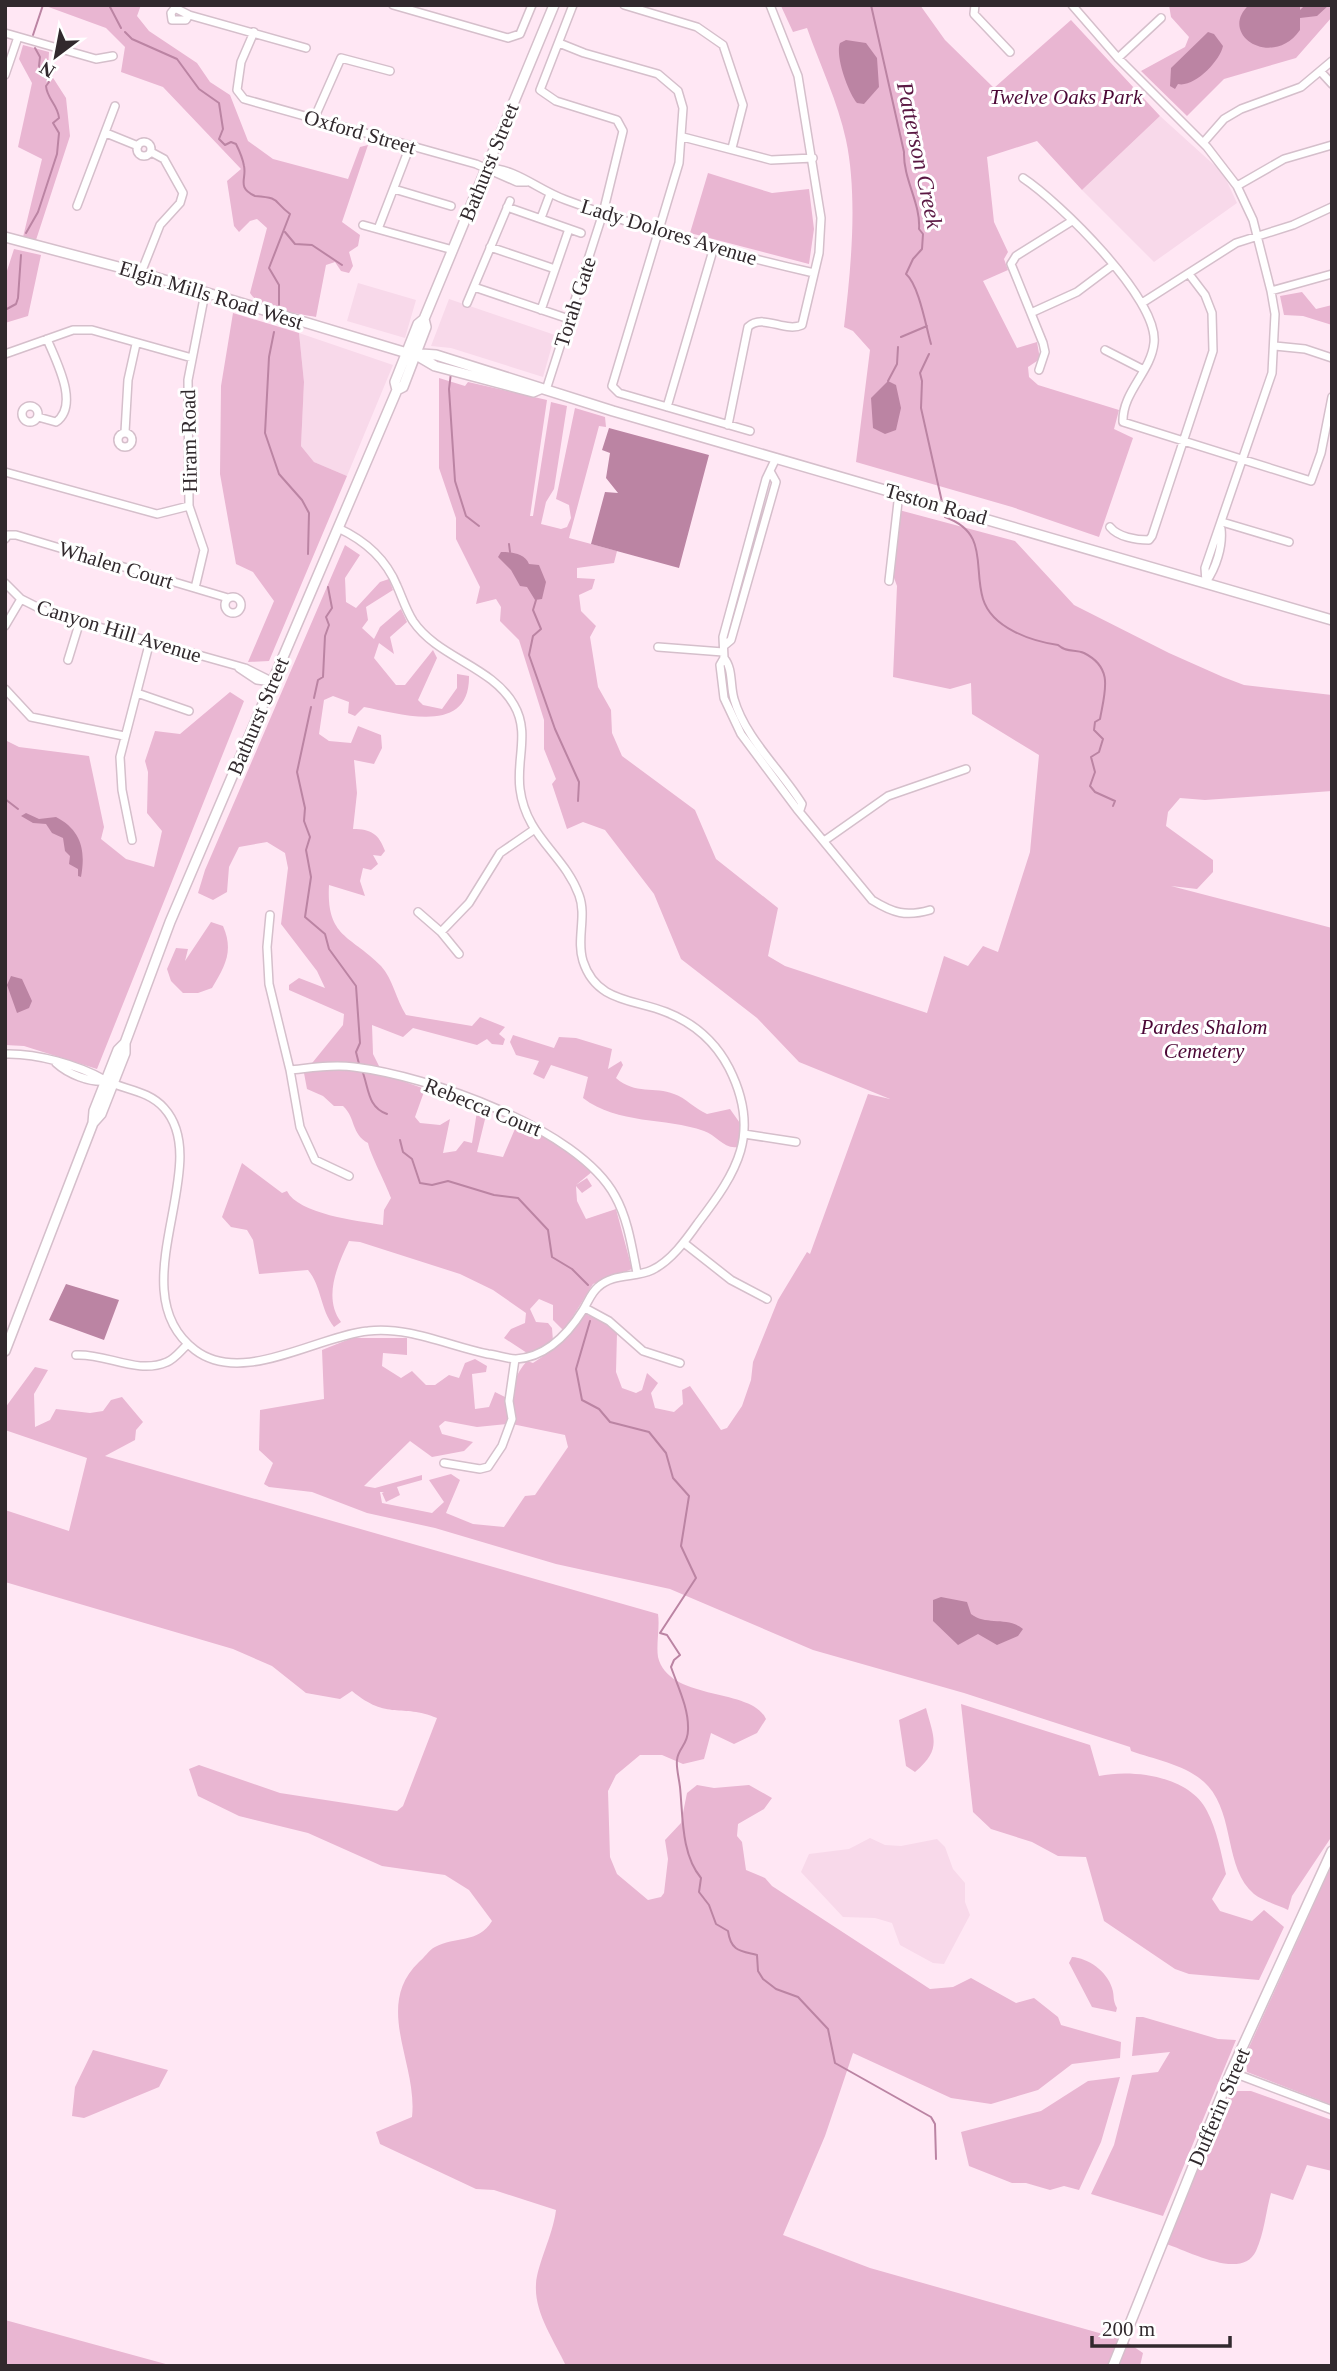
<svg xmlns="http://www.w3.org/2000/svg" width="1337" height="2371" font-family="Georgia,serif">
  <rect width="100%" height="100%" fill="#ffe7f4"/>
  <!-- built -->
  <path fill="#f8d9ea" d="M1160 116 1223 173 1237 203 1154 262 1082 190Z
    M358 283 416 300 405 338 347 321Z
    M449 299 555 335 543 377 451 348 431 346Z
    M299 333 393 365 347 476 314 462 301 446 304 382Z
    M870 1838 885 1845 901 1846 937 1839 945 1847 953 1869 965 1883V1902L970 1915 944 1964 933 1963 900 1945 892 1923 875 1918 843 1917 801 1872 809 1854 849 1849Z"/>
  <!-- green -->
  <path fill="#e9b6d2" d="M43 5H141L137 16 149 31 197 63 210 82 230 95 248 141 273 159 348 179 360 147 368 145 342 222 360 235 358 246 349 252 353 266 349 273 341 271 335 262 326 265 316 317C296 313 261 310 250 293L267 228 257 219 250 221 239 232 234 226 227 181 241 169 163 87 121 72 125 47 106 28Z
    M920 5 945 40 994 88 1071 20 1160 116 1082 190 1037 141 987 157 994 222 1008 252 1004 259 1008 270 983 281 1017 348 1037 342 1040 359 1028 367 1029 377 1038 385 1119 410 1114 429 1133 438 1099 537 1012 507 856 462 870 350 853 331 844 327C851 269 858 196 846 140 838 102 820 65 807 28L793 32 781 6Z
    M1169 5H1332V17L1296 58 1224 79 1187 116 1141 71 1185 47 1189 37 1171 17Z
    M23 45 49 52 48 70 66 98 70 136 36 240 23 237 42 159 18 147 32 83 19 59Z
    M708 173 772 193 809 189 814 229 809 264 690 233Z
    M14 249 41 255 28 316 5 323V277Z
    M1302 292 1316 309 1332 305V325L1303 316 1284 315 1280 296Z
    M233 313 299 333 304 382 301 446 314 462 347 476 269 661 248 662 274 601 253 572 236 564 220 474 221 386Z
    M439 378 465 386 468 382 547 400 530 516H533L551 402 567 406 554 489 546 502 541 524 561 529 567 527 571 518 569 505 556 499 575 408 605 417 606 427 599 426 569 538 617 551 614 563 577 568V578L595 579 592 589 579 595 581 611 596 626 590 637 598 687 611 710 612 733 622 756 695 810 716 859 778 908 768 956 785 966 927 1013 944 956 968 966 983 946 998 952 1030 852 1039 755 972 714 971 683 950 689 893 677 897 586 893 575 899 510 1015 541 1074 605 1169 653 1223 677 1244 685 1332 695V791L1205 800 1180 798 1168 812 1166 826 1213 860V872L1197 889 1171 886 1332 928V1836L1292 1896 1288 1910C1278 1905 1263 1901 1254 1894 1224 1868 1235 1816 1208 1786 1189 1765 1156 1760 1131 1751L1130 1747 964 1693 813 1650 670 1589 556 1564 435 1528 367 1513 312 1492 269 1487 264 1484 273 1463 259 1450 260 1410 324 1399 322 1350 352 1338H407V1355L383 1353 382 1366 401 1378 412 1371 426 1385H435L449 1375 459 1378 465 1363 475 1359 487 1366 486 1372 472 1374 475 1409 489 1407 495 1392 507 1398V1424L477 1427 445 1421 439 1426 442 1434 473 1442 464 1451 432 1457 410 1441 364 1486 375 1488 422 1475V1480L397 1487 400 1495 386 1502 382 1493 384 1492H380L382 1503 432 1513 444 1502 429 1480 451 1474 460 1480 446 1513 473 1524 504 1527 525 1496 535 1495 568 1447 565 1435 512 1424C508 1400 511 1379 527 1361L533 1363C555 1349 570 1336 585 1314L600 1320 617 1333 616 1372 622 1388 636 1393 642 1390 647 1373 658 1383 651 1393 655 1408 674 1412 683 1404 682 1390 690 1386 721 1430 727 1428 742 1406 751 1380 753 1362 778 1300 807 1252 810 1254 868 1094 890 1099 799 1062 757 1018 681 959 654 894 605 830 583 822 567 829 552 784 556 779 544 749V720L519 640 500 621 501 607 496 599 476 604 480 587 456 539V518L439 468Z
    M345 545 360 555 345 578 346 602 356 608 380 582 389 579 393 590 366 607 368 620 362 628 374 639 380 627 401 609 407 622 390 637 394 654 379 643 374 658 396 685H405L433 650 437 658 418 700 423 705 442 709 457 688V674L469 676C470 736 401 714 364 707L355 716 348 713 349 702 333 696 324 700 319 734 329 741 351 743 358 726 381 735 382 748 374 764 354 760 357 793 353 829C371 829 379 834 385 851L381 856 373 855 378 864 371 870 363 868 360 881 365 896 329 885C326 938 351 935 381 966 393 979 396 1000 406 1015L472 1026 480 1017 505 1027 499 1034 505 1039 503 1045 492 1044 487 1039 477 1045 413 1028 403 1037 372 1025 373 1054 383 1074 425 1089 415 1117 420 1123 440 1125 450 1119 443 1153 456 1151 464 1141 472 1143 478 1105 487 1111 477 1152 503 1157 517 1124 550 1137 593 1171 576 1185 587 1178 592 1186 582 1193 576 1186 577 1201 586 1219 616 1209 632 1269 593 1284 564 1331 553 1320V1305L539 1299 530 1309 536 1322 548 1323 552 1328 553 1341 546 1348 527 1353 504 1338 511 1329 525 1323 526 1313 493 1290 460 1274 360 1242 349 1241C337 1266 323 1298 341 1322L334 1327C320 1309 322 1287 308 1270L259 1274 253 1240 247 1230 231 1227 222 1217 242 1163 282 1193 287 1191C298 1214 358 1221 383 1225L384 1210 391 1198C386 1184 370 1154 368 1143 351 1134 356 1118 343 1106H334L323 1096 307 1089 304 1073 343 1025 344 1014 289 990V985L299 978 325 988 317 971 281 924 288 868 285 853 267 842 239 847 229 867 227 892 213 900 198 893 205 870Z
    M230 692 244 701 97 1069 24 1046 5 1045V740L19 747 89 756 104 827 101 839 126 859 154 867 162 831 147 813 148 772 145 761 155 731 180 734Z
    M211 922 223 926C234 951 225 966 212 988L198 993H183L171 981 167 969 176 948 188 949 185 961Z
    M513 1035 554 1048 559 1037 576 1038 612 1049 608 1069 621 1061 623 1065 616 1078C635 1095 655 1086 674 1094 686 1098 695 1109 707 1114L730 1109 742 1126 737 1147C724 1149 716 1135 704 1131 665 1117 618 1125 583 1098L588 1077 551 1065 544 1079 533 1074 539 1061 516 1055 510 1042Z
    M35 1367 48 1370 34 1394 35 1427 50 1420 56 1409 90 1413 103 1411 111 1400 122 1397 143 1422 136 1430 135 1440 105 1456 658 1614C660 1627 656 1644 658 1657 669 1702 752 1687 766 1719L757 1733 734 1744 711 1733 704 1759 683 1764 662 1755H640L616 1775 608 1791 610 1857 617 1874 648 1900 661 1897 664 1893 668 1859 665 1840 681 1823 687 1793 697 1785 714 1788 749 1785 772 1798 764 1809 738 1824 737 1836 742 1842 746 1870 765 1878 772 1886 930 1989 953 1987 971 1978 1016 2003 1034 1998 1058 2017 1061 2025 1121 2042 1120 2058 1072 2064 1038 2090 991 2104 951 2098 853 2053 825 2136 783 2235 870 2268 1124 2340 1143 2353 1140 2366H566C554 2340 534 2313 536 2284 537 2265 553 2235 556 2210L494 2190 476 2189 380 2144 376 2132 412 2117C418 2063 373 2006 419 1962 424 1958 429 1950 435 1947 455 1936 478 1944 492 1921L469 1890 445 1875 382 1866 308 1833 239 1816 198 1796 189 1769 199 1765 280 1793 397 1811 403 1806 437 1718C401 1703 388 1721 352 1691L340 1699 306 1693 272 1666 233 1649 5 1582V1510L69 1531 87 1458 5 1430V1408Z
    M961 1704 1090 1745 1099 1776C1133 1769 1190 1776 1207 1811 1217 1830 1221 1853 1226 1874L1212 1899 1220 1911 1252 1921 1264 1910 1284 1927 1259 1980 1189 1974 1175 1969 1104 1921 1086 1857 1058 1856 1032 1842 991 1829 973 1812Z
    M926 1708C934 1739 942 1749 915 1772L906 1766 899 1720Z
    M1332 1864V2105L1247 2072 1246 2054Z
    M1072 1957C1088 1958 1107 1971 1112 1988 1115 1997 1112 1999 1117 2008L1116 2012 1092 2007 1069 1963Z
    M1136 2017H1143L1218 2039 1236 2040 1163 2216 1091 2194 1114 2145 1132 2075 1158 2072 1170 2052 1132 2056Z
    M93 2050 168 2070 159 2087 84 2118 72 2116 75 2087Z
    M1120 2077 1101 2142 1079 2190 1064 2186 1050 2190 1026 2183H1012L969 2166 961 2132 1041 2111 1088 2081Z
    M1237 2091H1251L1332 2120V2171L1307 2165 1293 2200 1271 2193C1266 2211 1264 2234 1256 2251 1242 2281 1189 2251 1166 2244L1195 2170 1230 2094Z
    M5 2320 173 2366H5Z"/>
  <!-- water -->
  <path fill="#bb84a3" d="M1249 5H1300V10L1305 5H1329L1317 16 1300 18V30C1272 70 1217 34 1249 5Z
    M1208 32 1214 34 1223 46C1220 61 1194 88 1178 84L1175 89 1170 86 1171 68Z
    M846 40 866 43 877 58 879 87 864 104 857 103C848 92 835 56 840 43Z
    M888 381 896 385 901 408 896 430 885 434 873 428 871 398Z
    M609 428 709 455 679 568 591 544 605 492 618 493 606 478 610 453 602 450Z
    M501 552C511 552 525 553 529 564L539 565 546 582 542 599 535 600 527 587 520 586 511 570 498 557Z
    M26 813 39 819 56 817C81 830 86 850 81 877L78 876V869L69 864 70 856 65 851 63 838 52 833 46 824 33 823 21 816Z
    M11 976 22 979 32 1001 29 1008 17 1013 7 985Z
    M66 1284 119 1300 104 1340 49 1320Z
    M941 1597 967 1602 971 1614C986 1626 1008 1616 1023 1629L1018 1636 997 1645 978 1634 958 1645 933 1621V1600Z"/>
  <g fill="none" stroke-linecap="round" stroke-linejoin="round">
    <!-- stream -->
    <path stroke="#bb84a3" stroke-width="2" d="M109 5 121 28
      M871 5 904 152C903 179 921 204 919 229L923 234 922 249 913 259 906 274C919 285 926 327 931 344
      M125 32 132 39 177 59 199 89 219 103 223 129 219 139 225 145 231 142 236 144C239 150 243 160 244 166 247 179 236 187 255 196 281 198 272 200 290 214L269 268 279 285V305
      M33 35 43 5
      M285 232 295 244 312 245 342 265
      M26 233 38 212 57 154 59 133 53 123 59 118C58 105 47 99 46 86L49 82 39 66 40 57 35 48
      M5 310 16 304 18 298 21 255
      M274 332 269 357 265 433 279 474 302 500 309 513 308 554
      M901 337 927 326
      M929 354 920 373 922 381 921 408 942 502
      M451 373 449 389 455 481 466 516 479 526
      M888 381 897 364 898 347
      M945 517C989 533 973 566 983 599 992 628 1031 641 1058 645 1067 653 1075 649 1084 653 1114 668 1105 691 1100 719L1095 722 1094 730 1103 739 1099 752 1091 757 1095 772 1090 786 1095 792 1115 801 1113 806
      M509 544 510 552
      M536 600 533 610 541 629 533 636 529 655 555 729 579 782 578 801
      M314 698 318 680 323 677 325 636 329 625 326 617 332 608 328 587
      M311 707 297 772 305 808 304 821 310 837 306 850 311 877 305 917 325 934 329 949 356 986 360 1043 356 1052 359 1064
      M5 799 18 809
      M363 1073C369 1090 368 1107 387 1114
      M400 1140 403 1152 412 1159 420 1183 432 1185 448 1181 494 1195 518 1198 548 1230 552 1257 572 1269 588 1285
      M590 1321 576 1369 582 1400 599 1409 610 1422 649 1432 666 1453 673 1478 689 1496 681 1546 696 1578 660 1633 667 1635 680 1655 674 1660 671 1667C678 1687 689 1709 688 1730 688 1745 678 1748 677 1760 676 1768 679 1778 680 1787 683 1816 681 1854 701 1878L699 1892 709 1905 716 1924 728 1931C731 1952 741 1951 757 1955L758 1971 763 1979 776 1989 798 1997 828 2029 835 2063 931 2117 935 2124 936 2159"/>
    <!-- minor casing -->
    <g stroke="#d5bfcb" stroke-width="10">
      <path id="minor" d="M393 5 508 38 520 34 532 5
        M624 5 697 27 723 45 743 105 732 148
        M975 5 974 14 1010 52
        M1072 5 1118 58 1207 147 1237 186 1253 220 1271 291 1275 314 1272 373 1205 568 1206 582
        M189 15 186 20H172L171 13 175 8 189 15 306 48
        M254 32 241 62 237 90 244 99 476 164 517 182H527
        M5 33 96 59 113 56
        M559 43 584 53 658 74 678 91 683 108 679 163 612 386 619 393 750 431
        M1118 58 1161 18
        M1321 72 1332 84
        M5 75 18 37
        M314 119 341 58 390 71
        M106 133 138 146
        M683 137 771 160 813 158
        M137 149a7 7 0 1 1 14 0a7 7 0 1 1-14 0Z
        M1203 143 1224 119 1241 109 1301 87 1332 61
        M488 168C517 169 538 190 566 200 646 230 730 254 814 273
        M1023 178C1058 201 1159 299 1154 343 1151 372 1122 392 1123 422L1311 481 1321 453 1332 397
        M1237 186 1284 159 1332 145
        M394 189 451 206
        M77 206 115 106
        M507 207 581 233
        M541 218 550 194
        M363 225 453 250
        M378 229 410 146
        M490 247 555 269
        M141 273 160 225 180 203 183 193 164 159 151 152
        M474 287 569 319
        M1271 291 1332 274
        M467 303 510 201
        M1142 303 1236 243 1293 225 1332 207
        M541 310 569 229
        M1033 312 1077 292 1113 265
        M1275 346 1305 349 1332 358
        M1105 350 1144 370
        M5 354 73 330H92L192 358
        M1039 370 1045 352 1043 343 1011 264 1016 256 1072 221
        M546 390 603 213 623 131 617 120 556 101 540 90 573 5
        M22 414a8 8 0 1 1 16 0a8 8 0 1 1-16 0Z
        M667 407 714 247
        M38 417 56 422C80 405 56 361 47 339
        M728 425 748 327C763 313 785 333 802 325L819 253 821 218 798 76 770 5
        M125 432 128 380 136 344
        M118 440a7 7 0 1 1 14 0a7 7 0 1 1-14 0Z
        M776 458 766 479 723 637 724 658 720 665 724 698 741 734 797 809 872 900C893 913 906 917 930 910
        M5 472 157 514 189 506
        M1222 522 1289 542
        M1110 527C1118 537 1136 540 1149 540L1152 536 1213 351 1212 313 1205 295 1189 274
        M5 539 8 535H16L228 598
        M889 581 899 493
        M1206 582C1216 568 1223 546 1221 529
        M5 583 21 599 49 613 245 668 273 682
        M195 588 204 550 189 506 188 380 205 293
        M225 605a8 8 0 1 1 16 0a8 8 0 1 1-16 0Z
        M5 626 21 599
        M725 645 731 640 776 482 771 473
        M658 647 723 652
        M724 658C733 668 730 686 734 699 745 738 781 770 802 804L800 810
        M68 660 80 621
        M239 668 257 680 272 682
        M5 689 31 717 124 736
        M137 693 189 711
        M132 840 122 790 120 757 150 641
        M824 841 888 796 966 769
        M418 912 441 932 469 903 500 853 532 831
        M270 915 267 947 269 984 290 1070 300 1127 315 1160 349 1176
        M441 932 459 954
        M5 1054C37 1053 78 1065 105 1080 124 1090 148 1090 164 1108 216 1165 117 1291 195 1350 242 1386 317 1336 368 1331 408 1326 449 1346 488 1354 497 1355 508 1359 516 1359 546 1357 568 1334 583 1310 588 1302 591 1293 598 1287 613 1273 635 1278 652 1270 671 1261 686 1240 698 1223 737 1172 762 1133 729 1068 715 1041 694 1023 666 1012 633 999 596 1002 583 961 576 940 587 916 579 895 564 854 526 837 520 789 516 760 530 732 514 705 492 666 438 658 413 621 406 610 402 597 397 586 386 559 364 540 338 528
        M56 1063C68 1074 90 1083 106 1081
        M290 1070C310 1068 333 1064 354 1067 428 1076 578 1128 615 1196 628 1219 632 1248 637 1273
        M744 1134 796 1142
        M684 1243 731 1280 767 1299
        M585 1308 609 1321 643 1351 680 1363
        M76 1355C106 1353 137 1375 167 1362 175 1359 182 1349 188 1344
        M444 1463 480 1469 488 1467 502 1446 512 1419 509 1401 515 1359
        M1231 2072 1332 2110"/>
    </g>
    <!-- major casing -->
    <g stroke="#d5bfcb" stroke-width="12">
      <path id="major" d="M5 237 141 273 407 353 436 355 613 411 1332 620
        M418 356 435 366 533 392 540 389
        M397 390 395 382 418 324 424 319 554 5
        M93 1123 101 1114 125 1053V1043
        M5 1351 93 1123 94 1111 118 1050 125 1043 170 922 397 390 403 387 426 327 424 319
        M1113 2366 1231 2072 1332 1851"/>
    </g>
    <!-- minor -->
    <use href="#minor" stroke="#fff" stroke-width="7"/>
    <!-- major -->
    <use href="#major" stroke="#fff" stroke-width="9"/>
  </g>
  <g text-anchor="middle" stroke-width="6" stroke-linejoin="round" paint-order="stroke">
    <!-- park labels -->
    <g font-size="21" font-style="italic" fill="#4c0837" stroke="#fff">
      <text x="1066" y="104">Twelve Oaks Park</text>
      <text x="1204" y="1034">Pardes Shalom<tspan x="1204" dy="24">Cemetery</tspan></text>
    </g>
    <!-- street labels -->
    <g font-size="21" fill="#31292d" stroke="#fff">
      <text transform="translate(360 132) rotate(16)" y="7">Oxford Street</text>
      <text transform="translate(489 162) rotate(-68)" y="7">Bathurst Street</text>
      <text transform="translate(669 232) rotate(17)" y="7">Lady Dolores Avenue</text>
      <text transform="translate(211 295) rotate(17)" y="7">Elgin Mills Road West</text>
      <text transform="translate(575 302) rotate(-72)" y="7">Torah Gate</text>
      <text transform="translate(189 441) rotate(-91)" y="7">Hiram Road</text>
      <text transform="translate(936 504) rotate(16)" y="7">Teston Road</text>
      <text transform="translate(116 565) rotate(17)" y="7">Whalen Court</text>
      <text transform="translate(119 631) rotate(17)" y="7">Canyon Hill Avenue</text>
      <text transform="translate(258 716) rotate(-67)" y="7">Bathurst Street</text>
      <text transform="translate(483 1107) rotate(22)" y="7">Rebecca Court</text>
      <text transform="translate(1219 2107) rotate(-67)" y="7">Dufferin Street</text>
    </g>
    <!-- water labels -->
    <g font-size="23" font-style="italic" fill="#5a1843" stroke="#fff">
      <text transform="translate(920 155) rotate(78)" y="8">Patterson Creek</text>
    </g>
  </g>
  <!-- border -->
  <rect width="1337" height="2371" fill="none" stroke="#31292d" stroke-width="14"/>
  <!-- north arrow -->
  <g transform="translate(56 56) rotate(212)" stroke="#ffffff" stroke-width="5" paint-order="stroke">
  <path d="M0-5L12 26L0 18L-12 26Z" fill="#31292d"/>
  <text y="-10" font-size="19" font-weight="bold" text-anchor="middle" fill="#31292d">N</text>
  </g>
  <!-- scale -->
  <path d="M1092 2336v10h138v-10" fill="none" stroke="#31292d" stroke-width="3.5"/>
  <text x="1102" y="2336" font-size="21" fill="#31292d" stroke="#ffffff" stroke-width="5" paint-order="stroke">200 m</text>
</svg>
